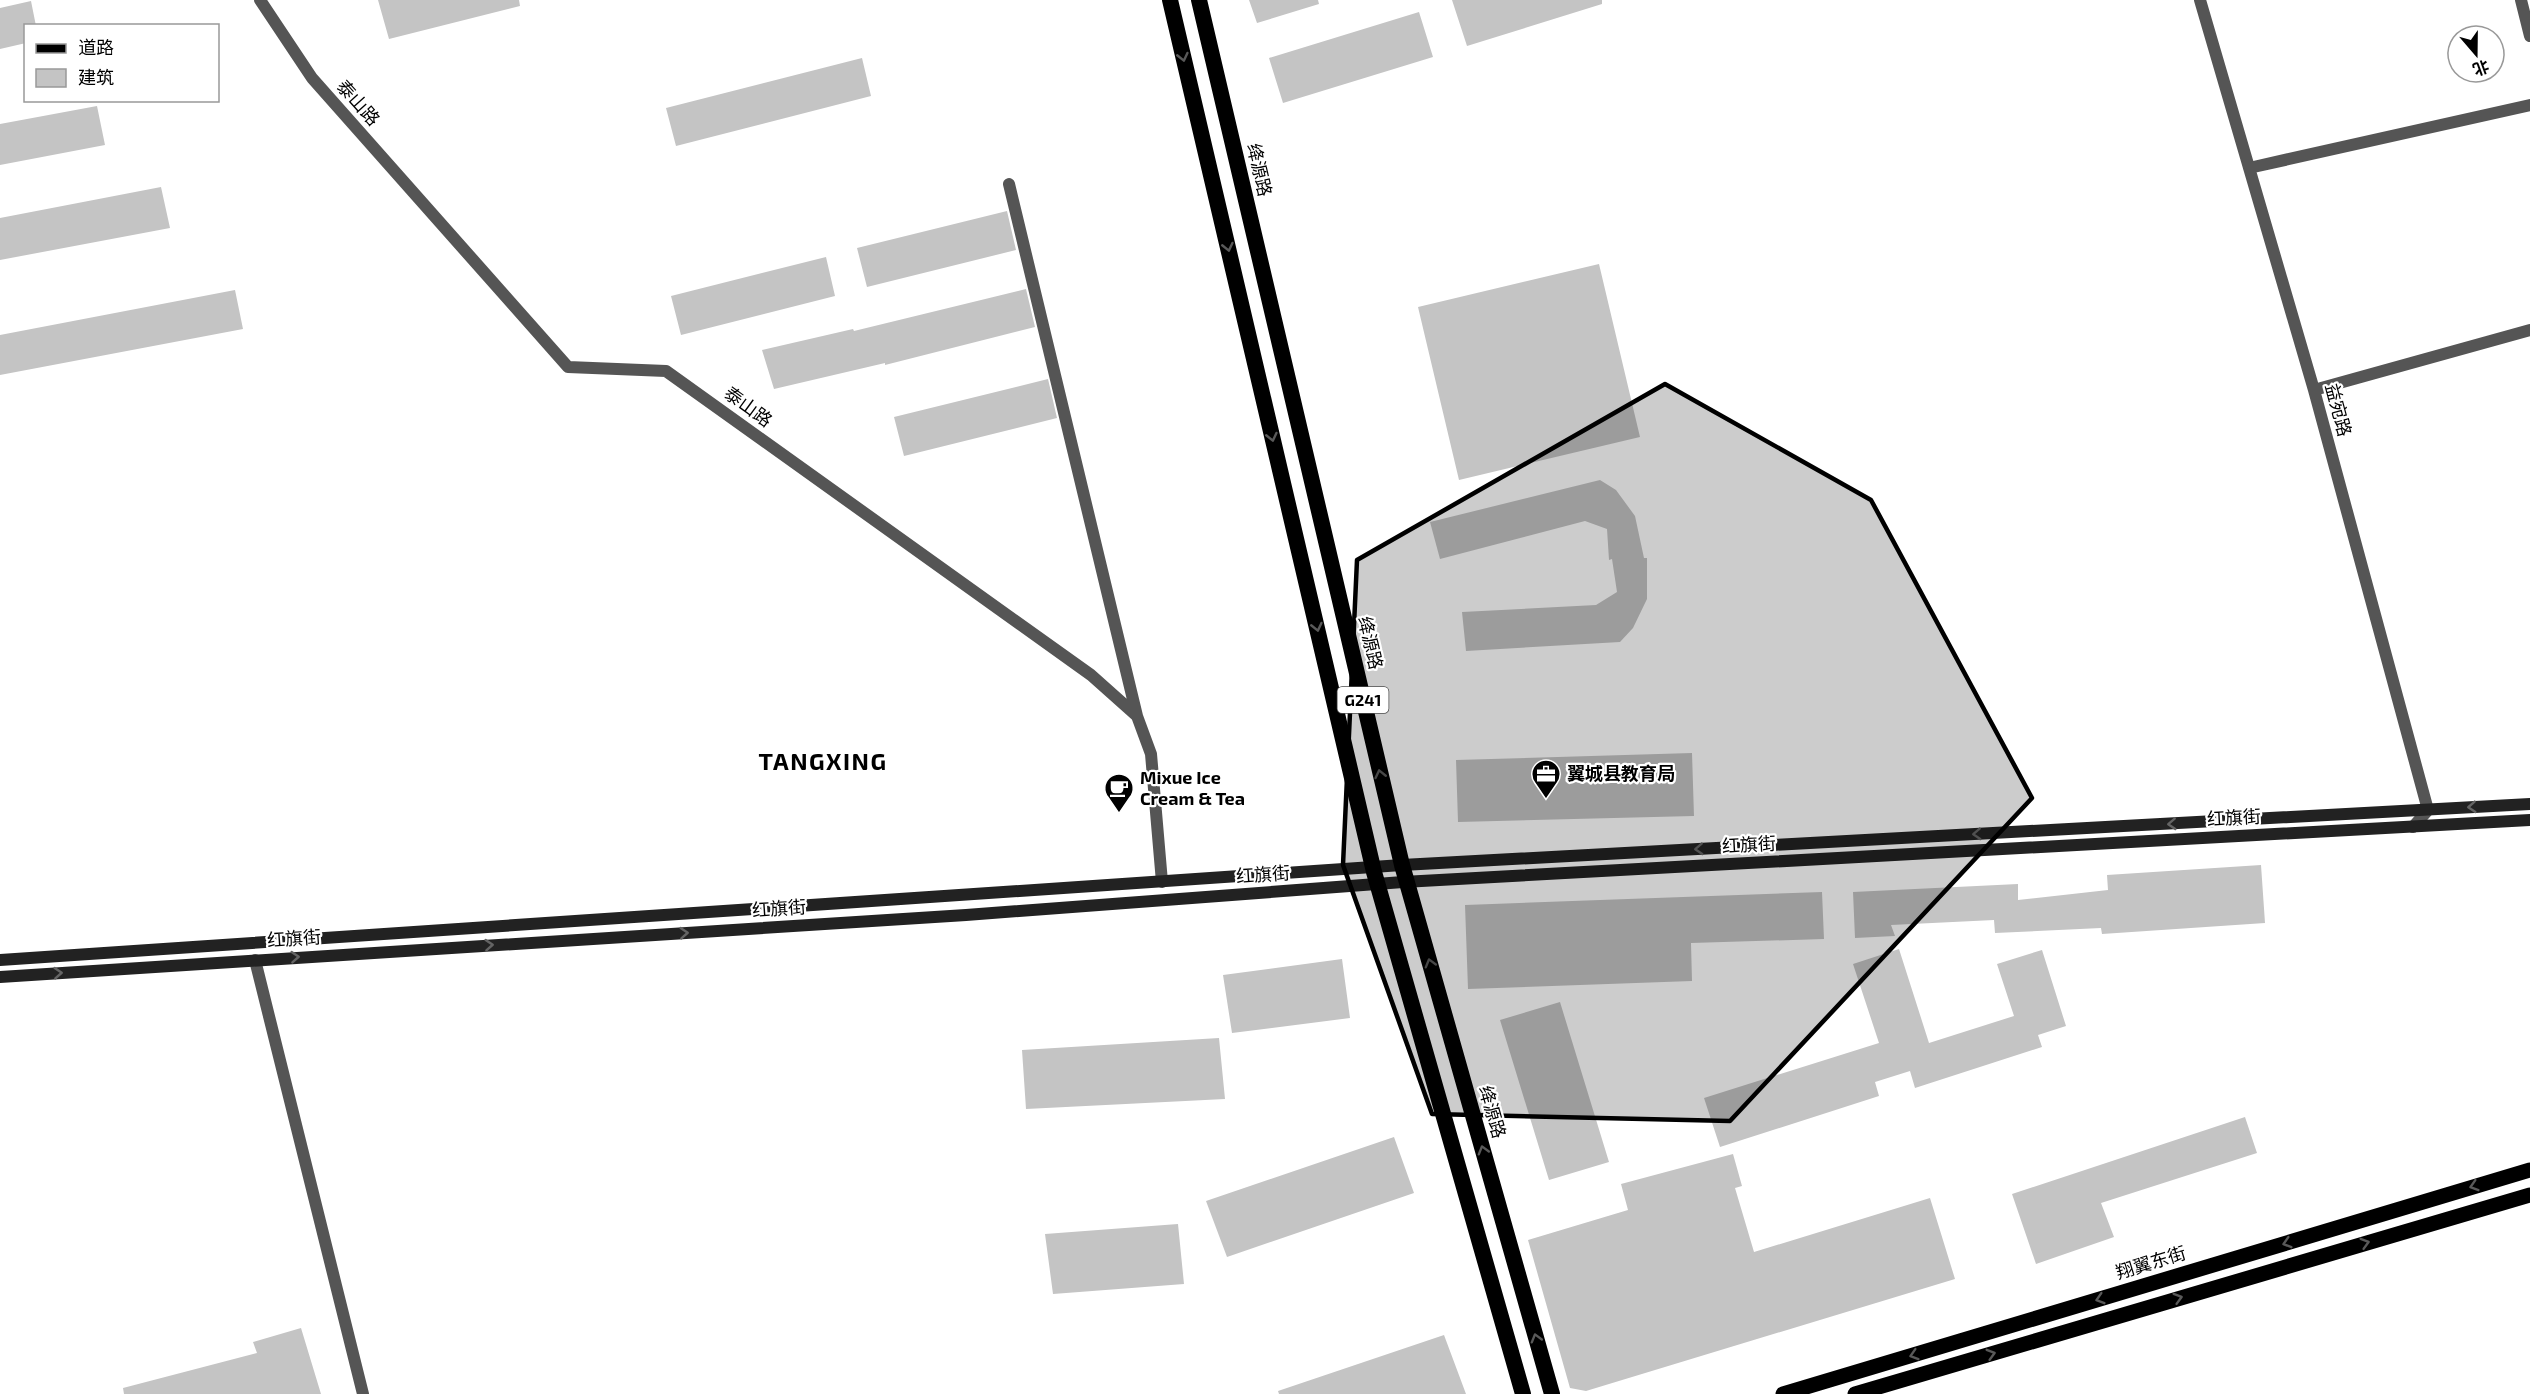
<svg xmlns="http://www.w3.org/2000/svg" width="2530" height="1394" font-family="'Exo 2','Noto Sans SC',sans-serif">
  <rect width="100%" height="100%" fill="#fff"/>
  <!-- building -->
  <path fill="#c4c4c4" d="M378 0H519L520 6 389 39Z
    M1249 0H1318L1319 4 1257 23Z
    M1452 0H1602V4L1467 46Z
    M31 1 36 26H26V43L0 49V8Z
    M1419 12 1433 57 1283 103 1269 58Z
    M862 58 871 96 676 146 666 108Z
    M97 106 105 145 0 165V124Z
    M161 187 170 228 0 260V218Z
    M1007 211 1016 250 867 287 857 248Z
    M826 257 835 296 681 335 671 296Z
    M1599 264 1640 437 1459 480 1418 307Z
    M1026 289 1035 327 885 365V363L774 389 762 350 853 329 854 331Z
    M235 290 243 329 0 375V335Z
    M1048 379 1057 418 904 456 894 417Z
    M1600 480 1616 490 1635 516 1644 558H1647V599L1633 628 1620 642 1466 651 1462 612 1596 605 1617 592 1612 559 1609 560 1607 529 1585 521 1440 559 1430 522Z
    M1692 753 1694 816 1458 822 1456 760Z
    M2261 865 2265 923 2102 934 2101 928 1995 933 1994 920 1891 925 1895 936 1855 938 1853 892 2018 884V900L2108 890 2107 875Z
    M1822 892 1824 939 1691 943 1692 981 1468 989 1465 905Z
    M1899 949 1929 1043 2014 1016 1997 964 2042 950 2066 1026 2038 1035 2042 1047 1915 1088 1910 1071 1875 1082 1879 1096 1720 1147 1704 1098 1879 1043 1853 964Z
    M1342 959 1350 1018 1232 1033 1223 975Z
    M1560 1002 1609 1162 1549 1180 1500 1020Z
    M1219 1038 1225 1099 1026 1109 1022 1050Z
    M2245 1117 2257 1153 2101 1203 2114 1237 2036 1264 2012 1194Z
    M1394 1137 1414 1193 1227 1257 1206 1201Z
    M1733 1154 1742 1186 1735 1188 1754 1252 1930 1198 1955 1279 1586 1391 1570 1388 1528 1240 1628 1210 1621 1184Z
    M1178 1224 1184 1284 1053 1294 1045 1234Z
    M301 1328 321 1394H124L123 1388 257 1353 253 1342Z
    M1444 1335 1466 1394H1279L1278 1391Z"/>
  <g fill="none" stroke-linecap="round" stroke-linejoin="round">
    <!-- minor -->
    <path stroke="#555" stroke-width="12" d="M260 0 312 78 568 367 666 371 1091 675 1137 716 1151 754 1162 882
      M2200 0 2314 390 2428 810 2413 827
      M2521 0 2530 36
      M2249 168 2530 105
      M1009 184 1137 716
      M2314 390 2530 330
      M255 960 363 1394"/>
    <!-- secondary -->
    <path stroke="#222" stroke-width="12" d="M0 960 1402 865 2530 804
      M0 977 966 915 1403 882 2530 820"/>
    <!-- primary -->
    <path stroke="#000" stroke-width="15" d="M1783 1394 2530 1170
      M1855 1394 2530 1195"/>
    <!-- trunk -->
    <path stroke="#000" stroke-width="16" d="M1170 0 1374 872 1523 1394
      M1199 0 1402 865 1552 1394"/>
  </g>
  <!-- one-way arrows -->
  <defs><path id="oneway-chevron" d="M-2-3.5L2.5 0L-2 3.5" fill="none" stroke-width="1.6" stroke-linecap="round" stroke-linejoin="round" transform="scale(1.5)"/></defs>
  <g stroke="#595959">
    <use href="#oneway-chevron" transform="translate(1183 57) rotate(77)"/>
    <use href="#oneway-chevron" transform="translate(1228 247) rotate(77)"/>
    <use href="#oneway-chevron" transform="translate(1272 437) rotate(77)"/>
    <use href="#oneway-chevron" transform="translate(1317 627) rotate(77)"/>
    <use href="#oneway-chevron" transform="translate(1380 774) rotate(-103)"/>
    <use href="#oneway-chevron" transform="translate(1430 963) rotate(-106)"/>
    <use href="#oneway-chevron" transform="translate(1483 1150) rotate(-106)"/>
    <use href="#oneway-chevron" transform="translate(2474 1186) rotate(163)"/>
    <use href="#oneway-chevron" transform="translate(2287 1243) rotate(163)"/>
    <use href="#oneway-chevron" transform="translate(2365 1243) rotate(-16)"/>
    <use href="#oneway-chevron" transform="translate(2178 1298) rotate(-16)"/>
    <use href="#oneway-chevron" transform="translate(2100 1299) rotate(163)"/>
    <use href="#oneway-chevron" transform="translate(1536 1338) rotate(-106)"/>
    <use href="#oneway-chevron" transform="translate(1991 1354) rotate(-16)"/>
    <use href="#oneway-chevron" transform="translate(1914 1355) rotate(163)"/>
  </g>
  <g stroke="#646464">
    <use href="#oneway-chevron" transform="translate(2472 807) rotate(176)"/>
    <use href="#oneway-chevron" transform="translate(2172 824) rotate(177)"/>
    <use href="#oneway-chevron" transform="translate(1977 834) rotate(177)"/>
    <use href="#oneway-chevron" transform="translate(1699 849) rotate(177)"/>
    <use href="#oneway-chevron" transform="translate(684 933) rotate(-4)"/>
    <use href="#oneway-chevron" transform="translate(489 945) rotate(-4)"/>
    <use href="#oneway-chevron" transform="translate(295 957) rotate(-4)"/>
    <use href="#oneway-chevron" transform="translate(58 973) rotate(-4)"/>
  </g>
  <!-- marked area -->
  <path fill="#000" fill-opacity="0.2" stroke="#000" stroke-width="4.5" stroke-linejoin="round" d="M1665 384 1871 500 2032 798 1730 1121 1432 1114 1343 865 1357 560Z"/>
  <!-- icons -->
  <defs>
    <g id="office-pin" transform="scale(1.5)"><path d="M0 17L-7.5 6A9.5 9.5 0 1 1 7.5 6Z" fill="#000" stroke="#fff"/><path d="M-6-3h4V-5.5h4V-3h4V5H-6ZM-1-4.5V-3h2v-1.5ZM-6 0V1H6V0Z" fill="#fff"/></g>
    <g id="cafe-pin" transform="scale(1.5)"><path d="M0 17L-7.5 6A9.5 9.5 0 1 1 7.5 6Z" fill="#000" stroke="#fff"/><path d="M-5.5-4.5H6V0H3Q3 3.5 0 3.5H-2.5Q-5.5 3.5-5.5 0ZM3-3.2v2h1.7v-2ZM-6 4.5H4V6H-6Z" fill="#fff"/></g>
  </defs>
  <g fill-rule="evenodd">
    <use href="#office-pin" x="1546" y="774"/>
    <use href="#cafe-pin" x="1119" y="788"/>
  </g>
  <g text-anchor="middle" stroke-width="4.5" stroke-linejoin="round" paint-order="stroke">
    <!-- shield labels -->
    <rect fill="#fff" stroke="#4c4c4c" stroke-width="1.5" x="1337.5" y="687" width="51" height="26" rx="4.5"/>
    <g font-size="16" font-weight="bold" fill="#000">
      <text x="1363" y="706">G241</text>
    </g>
    <!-- street labels -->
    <g font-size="18" fill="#000" stroke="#fff">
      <text transform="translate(358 103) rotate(48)" y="6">泰山路</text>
      <text transform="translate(1259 170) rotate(77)" y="6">绛源路</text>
      <text transform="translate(748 407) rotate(36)" y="6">泰山路</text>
      <text transform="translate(2338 410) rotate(75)" y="6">益宛路</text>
      <text transform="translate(1370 643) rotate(77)" y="6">绛源路</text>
      <text transform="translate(2234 818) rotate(-3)" y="6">红旗街</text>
      <text transform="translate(1749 845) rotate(-3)" y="6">红旗街</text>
      <text transform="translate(1263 875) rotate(-4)" y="6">红旗街</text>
      <text transform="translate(779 909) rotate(-4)" y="6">红旗街</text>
      <text transform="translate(294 939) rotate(-4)" y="6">红旗街</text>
      <text transform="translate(1492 1112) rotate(74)" y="6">绛源路</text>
      <text transform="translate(2151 1263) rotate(-17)" y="6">翔翼东街</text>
    </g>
    <!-- poi labels -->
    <g font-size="18" font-weight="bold" fill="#000" stroke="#fff" text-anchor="start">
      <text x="1567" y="780">翼城县教育局</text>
      <text x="1140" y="784">Mixue Ice<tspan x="1140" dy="21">Cream &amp; Tea</tspan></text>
    </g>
    <!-- district labels -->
    <g font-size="24" font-weight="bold" letter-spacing="1.5" fill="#000" stroke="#fff">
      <text x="823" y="770">TANGXING</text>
    </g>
  </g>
  <!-- legend -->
  <rect x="24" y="24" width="195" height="78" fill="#ffffff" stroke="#999999" stroke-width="1.5"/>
  <rect x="36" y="44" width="30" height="9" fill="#000000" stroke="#999999" stroke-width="1.5"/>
  <text x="78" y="54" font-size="18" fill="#000000">道路</text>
  <rect x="36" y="69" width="30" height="18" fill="#c4c4c4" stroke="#999999" stroke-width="1.5"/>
  <text x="78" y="84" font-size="18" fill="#000000">建筑</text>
  <!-- north arrow -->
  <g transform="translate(2476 54) rotate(160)"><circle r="28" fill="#ffffff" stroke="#999999" stroke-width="1.5"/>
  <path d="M0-4.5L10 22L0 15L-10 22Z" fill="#000000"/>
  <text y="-9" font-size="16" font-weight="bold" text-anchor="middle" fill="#000000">北</text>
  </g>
</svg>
